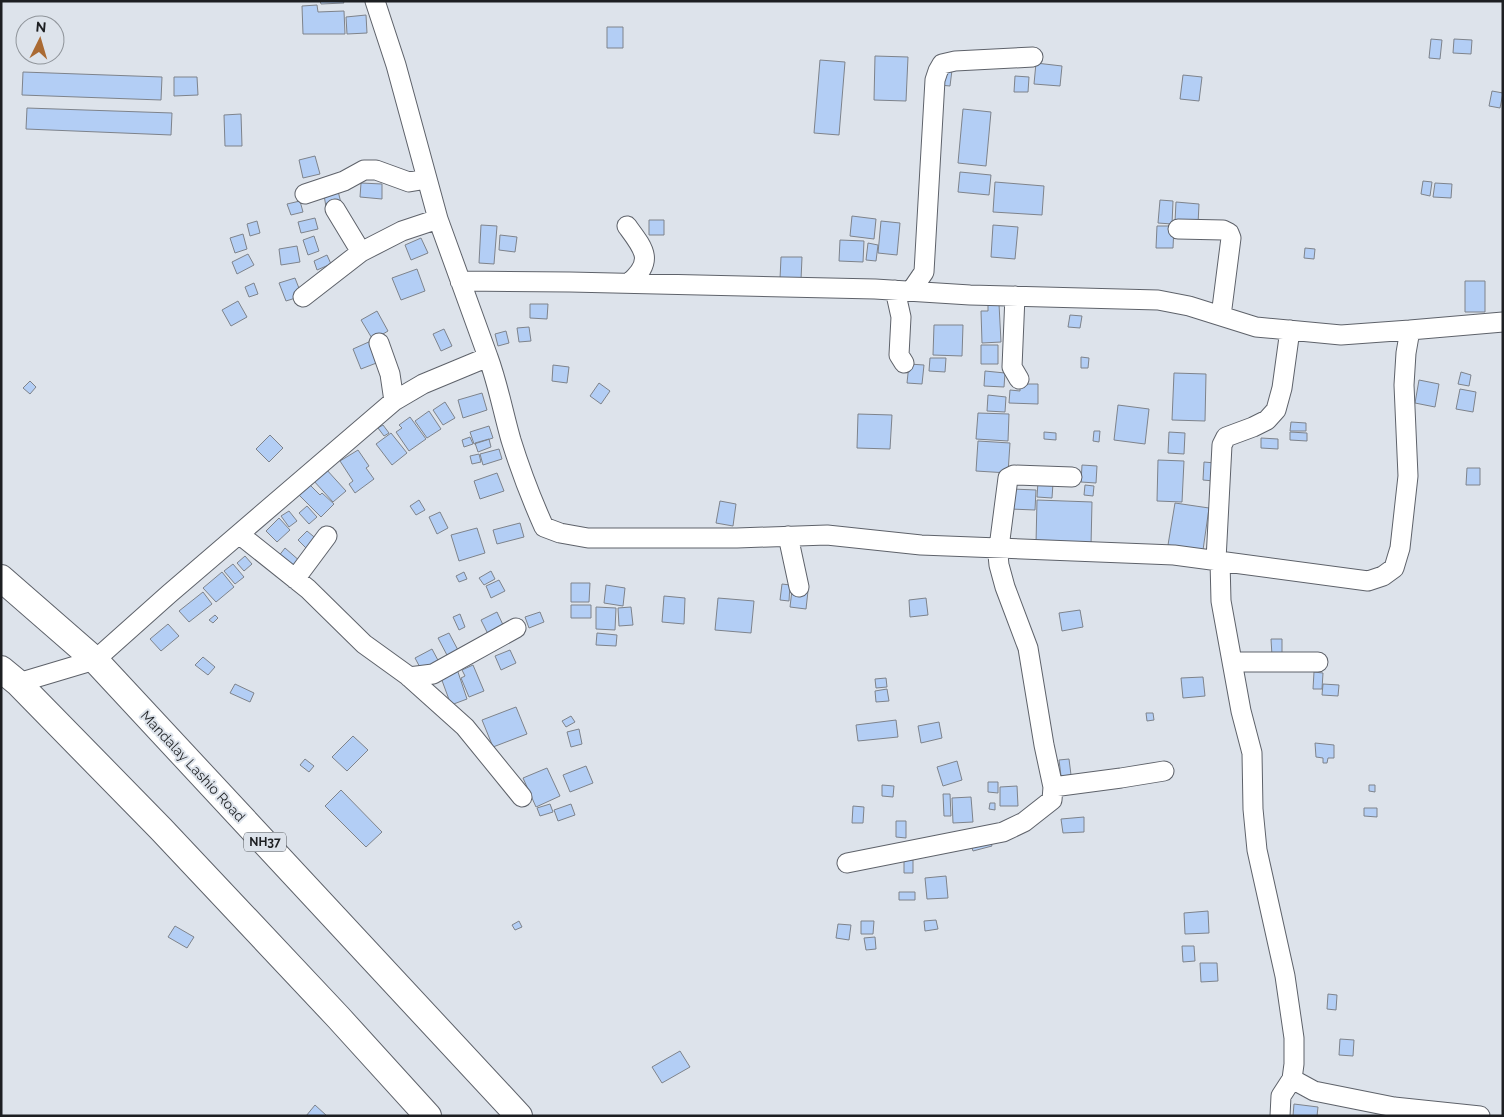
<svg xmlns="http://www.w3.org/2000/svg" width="1504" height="1117" font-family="Raleway,sans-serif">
  <rect width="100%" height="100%" fill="#dde3eb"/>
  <!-- building -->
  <path fill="#b3cef5" stroke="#7e838b" d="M320 1H343L344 3 321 4Z
    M317 5 318 12 344 11 345 34H303L302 6Z
    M366 15 367 33 347 34 346 17Z
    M607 27H623V48H607Z
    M1431 39 1442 40 1440 59 1429 58Z
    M1454 39 1472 40 1471 54 1453 53Z
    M875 56 908 57 906 101 874 100Z
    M820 60 845 62 839 135 814 133Z
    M1036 63 1062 66 1060 86 1034 84Z
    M941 69 952 70 950 86 939 85Z
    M23 72 162 77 161 100 22 95Z
    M1183 75 1202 77 1199 101 1180 99Z
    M1015 76 1029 77 1028 92H1014Z
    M174 77H197L198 95 174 96Z
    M1492 91 1503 93 1500 108 1489 106Z
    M27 108 172 113 171 135 26 129Z
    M963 109 991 112 986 166 958 163Z
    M241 114 242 146H225L224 115Z
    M315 156 320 174 303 178 299 160Z
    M960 172 991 175 989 195 958 192Z
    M1423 181 1432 182 1430 196 1421 194Z
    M995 182 1044 186 1042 215 993 212Z
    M361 183 382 184V199L360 197Z
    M1435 183 1452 184 1451 198 1433 197Z
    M338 191 341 203 326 207 324 195Z
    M1160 200 1173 201 1172 224 1158 223Z
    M300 201 303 212 291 215 287 204Z
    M1176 202 1199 204 1198 224 1175 222Z
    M852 216 876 219 874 239 850 236Z
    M315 218 318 229 301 233 298 222Z
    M649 220H664V235H649Z
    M257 221 260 233 250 236 247 224Z
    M881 221 900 223 897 255 878 253Z
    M481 225 497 226 494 264 479 263Z
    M993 225 1018 227 1015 259 991 257Z
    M1157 226H1174L1173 248H1156Z
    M243 234 247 249 235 253 230 238Z
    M500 235 517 237 515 252 499 250Z
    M314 236 319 251 308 255 303 240Z
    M421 238 428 253 411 260 405 245Z
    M840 240 864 241 863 262 839 261Z
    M868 243 878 245 876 261 866 260Z
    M297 246 300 262 281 265 279 249Z
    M1305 248 1315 249 1314 259 1304 258Z
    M248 254 254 265 237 274 232 262Z
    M327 255 331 264 317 270 314 261Z
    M781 257H802L801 280 780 279Z
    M417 269 425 291 401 300 392 278Z
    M295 278 302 296 286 301 279 283Z
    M1465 281H1485V312H1465Z
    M254 283 258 294 249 297 245 287Z
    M238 301 247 317 231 326 222 310Z
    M530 304H548L547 319 530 318Z
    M988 304H999L1001 342 982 343 981 311H988Z
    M377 311 388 331 373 340 361 320Z
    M1070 315 1082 316 1080 328 1068 327Z
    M934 325H963L962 356 933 355Z
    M529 327 531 341 519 342 517 328Z
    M444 329 452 346 441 351 433 334Z
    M506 331 509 343 498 346 495 334Z
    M371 341 379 362 361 369 353 349Z
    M981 345H998V364H981Z
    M1081 357 1089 358 1088 368H1081Z
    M930 358H946L945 372 929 371Z
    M909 364 924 365 922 384 907 383Z
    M553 365 569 367 567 383 552 381Z
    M985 371 1005 373 1004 387 984 386Z
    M1461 372 1471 375 1469 386 1458 384Z
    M1174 373 1206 374 1205 421 1172 420Z
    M1419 380 1439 384 1435 407 1415 403Z
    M30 381 36 387 30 394 23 388Z
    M599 383 610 391 601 404 590 396Z
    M1020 384H1038V404L1009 403 1010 390 1020 391Z
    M1460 389 1476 392 1473 412 1456 409Z
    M482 393 487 410 463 418 458 400Z
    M988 395 1006 397 1005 412 987 411Z
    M445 402 455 418 443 425 433 410Z
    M1118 405 1149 409 1145 444 1114 440Z
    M429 411 441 429 427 438 415 421Z
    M978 413 1009 414 1008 441 976 439Z
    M858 414 892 415 890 449 857 448Z
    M410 417 426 439 409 451 396 432 402 428 399 425Z
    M1291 422 1306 423V431H1290Z
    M383 425 389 433 384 436 378 428Z
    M489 426 493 438 474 444 470 432Z
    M1094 431H1100L1099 442 1093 441Z
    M1044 432 1056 433V440L1044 439Z
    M1169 432 1185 433 1184 454 1168 453Z
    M1290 432 1307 433V441L1290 440Z
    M391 433 407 453 392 465 376 444Z
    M270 435 283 448 269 462 256 449Z
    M470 437 473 444 464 447 462 440Z
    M1261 438 1278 439V449L1261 448Z
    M489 439 491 447 478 452 475 443Z
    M978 441 1010 443 1008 473 976 471Z
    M499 449 502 459 483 465 480 454Z
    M358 450 369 466 366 468 374 479 355 493 349 484 353 481 340 461Z
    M479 454 481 462 472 464 470 456Z
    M1158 460 1184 461 1182 502 1157 501Z
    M1204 462 1215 463 1214 481 1203 480Z
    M1082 465 1097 466 1096 483 1081 482Z
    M1467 468H1480V485H1466Z
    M326 469 346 491 333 502 313 480Z
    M497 473 504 491 480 499 474 481Z
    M1038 482 1053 483 1052 498 1037 497Z
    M310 485 320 495 322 493 334 504 321 517 299 495Z
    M1085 485 1094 486 1093 496 1084 495Z
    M1012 489 1036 490 1035 510 1010 509Z
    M419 500 425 510 416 515 410 506Z
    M1037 500 1092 502 1091 546 1036 544Z
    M720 501 736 504 733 526 716 523Z
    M1175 503 1209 508 1203 550 1168 545Z
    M307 506 317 517 309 524 299 513Z
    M289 511 297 521 289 527 281 516Z
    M440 512 448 528 437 534 429 517Z
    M279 518 290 530 277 542 266 531Z
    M520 523 524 537 497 544 493 530Z
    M477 528 485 553 459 561 451 535Z
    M307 531 319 541 309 551 298 540Z
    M285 548 301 562 293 570 278 557Z
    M245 556 252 564 244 571 237 563Z
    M233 564 244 577 235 584 224 571Z
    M491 571 495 579 484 585 479 578Z
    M222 572 234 587 216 602 203 588Z
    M464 572 467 579 459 582 456 576Z
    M499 580 505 591 491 598 486 586Z
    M571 583H590L589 602H571Z
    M782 584 790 585 789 601 780 600Z
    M606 585 625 588 623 606 604 603Z
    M792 590 808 591 806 609 790 607Z
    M203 592 212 604 189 622 179 611Z
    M664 596 685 598 684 624 662 622Z
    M718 598 754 601 751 633 715 630Z
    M926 598 928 615 910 617 909 600Z
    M571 605H591V618H571Z
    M596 607 616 608 615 630 596 629Z
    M631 607 633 625 619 626 618 608Z
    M1080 610 1083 627 1062 631 1059 613Z
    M497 612 504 627 488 634 481 620Z
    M540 612 544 622 529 628 525 617Z
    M460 614 465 627 459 630 453 617Z
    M215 615 218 618 213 623 209 620Z
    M168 624 179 636 161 651 150 639Z
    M449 633 459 652 448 657 438 638Z
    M597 633 617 635 616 646 596 645Z
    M1271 639H1282V656H1272Z
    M432 649 440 664 423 673 415 658Z
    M510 650 516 663 501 670 495 656Z
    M203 657 215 667 208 675 195 665Z
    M473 665 484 691 469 697 461 678 465 676 462 670Z
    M457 669 467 699 451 705 440 675Z
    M1314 672 1323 673 1322 689H1313Z
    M1203 677 1205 696 1183 698 1181 678Z
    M886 678 887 687 876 688 875 679Z
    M235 684 254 693 250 702 230 693Z
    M1323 684 1339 685 1338 696 1322 695Z
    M887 689 889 701 876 702 875 691Z
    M516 707 527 734 493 747 482 720Z
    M1146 713H1153L1154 720 1147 721Z
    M571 716 575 722 566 727 562 721Z
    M896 720 898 737 858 741 856 725Z
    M939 722 942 738 921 743 918 726Z
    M579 729 582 744 571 747 567 732Z
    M353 736 368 750 347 771 332 757Z
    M1315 743 1334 745V758H1328L1327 763H1323V758L1316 757Z
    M305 759 314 766 309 772 300 765Z
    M1069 759 1071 775 1061 776 1059 760Z
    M957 761 962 780 943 786 937 767Z
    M586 766 593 783 570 792 563 775Z
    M547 768 560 796 536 807 523 778Z
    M988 782H998V793L988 792Z
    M882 785 894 786 893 797 882 796Z
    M1369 785H1375V792L1369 791Z
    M1017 786 1018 806H1000V787Z
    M341 790 382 832 366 847 325 806Z
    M943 794H950L951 816H944Z
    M971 797 973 822 953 823 952 798Z
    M990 803H995V810L989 809Z
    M550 804 553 812 540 816 537 808Z
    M571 804 575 815 558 821 554 810Z
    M853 806 864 807 863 823H852Z
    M1364 808H1377V817L1364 816Z
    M1084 817V832L1063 833 1061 819Z
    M896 821H906V838L896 837Z
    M989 837 992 846 973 851 970 842Z
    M904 860H913V873H904Z
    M946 876 948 898 927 899 925 878Z
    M899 892H915V900H899Z
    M1208 911 1209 933 1185 934 1184 913Z
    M936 920 938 929 925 931 924 921Z
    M519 921 522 927 515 930 512 925Z
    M861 921H874L873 934H861Z
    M838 924 851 925 849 940 836 938Z
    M175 926 194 937 187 948 168 937Z
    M875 937 876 949 866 950 864 938Z
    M1182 946H1194L1195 961 1183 962Z
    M1200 963H1217L1218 981 1201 982Z
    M1328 994 1337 995 1336 1010 1327 1009Z
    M1340 1039 1354 1040 1353 1056 1339 1055Z
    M680 1051 690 1067 662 1083 652 1067Z
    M1294 1104 1318 1107 1317 1116H1293Z
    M315 1105 327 1116H306Z"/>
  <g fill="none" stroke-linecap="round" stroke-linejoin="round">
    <!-- minor casing -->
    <g stroke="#5e626a" stroke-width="21">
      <path id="minor" d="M375 1 396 65 438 219 488 357
        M305 194 344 181 364 170H376L409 182 427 179
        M335 209 361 252
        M627 226C644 249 655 261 629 283
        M1178 229 1223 230 1229 233 1231 238 1221 316
        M460 281 570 282 875 289 970 295 1158 300 1189 306 1256 327 1341 335 1410 330
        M895 290 901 317 899 355 904 363
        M911 291 924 272 935 80 938 71 942 64 955 61 1033 57
        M1015 296 1012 367 1019 379
        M303 297 361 252 402 231 438 219
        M379 343 390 374 394 401
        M1072 477 1014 475 1008 478 998 555 999 565 1005 587 1028 648 1044 745 1053 787 1121 778 1164 771
        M239 534 308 589 364 644 407 675 465 727 522 797
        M788 536 799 587
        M1216 560 1222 445 1226 437 1253 427 1267 420 1276 410 1282 388 1290 330
        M1220 561 1221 601 1241 711 1252 753 1253 809 1257 850 1285 976 1294 1038V1064L1292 1079 1281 1096 1280 1116
        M295 579 327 536
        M1233 662H1318
        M409 677 433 674 516 628
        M18 683 95 660 169 594 394 401 423 384 488 357C498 384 503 412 511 440 520 469 531 498 544 527L560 533 588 538H737L827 535 921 545 1174 555 1368 581 1383 576 1394 568 1400 548 1408 476 1404 385 1406 353 1410 330 1503 322
        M847 863 1003 832 1024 822 1052 800 1053 787
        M1292 1079 1314 1091 1394 1107 1480 1116"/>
    </g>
    <!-- highway casing -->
    <g stroke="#5e626a" stroke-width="28">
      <path id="highway" d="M1 578 95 660 519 1116
        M1 669 18 683 161 829 338 1017 428 1116"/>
    </g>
    <!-- minor -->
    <use href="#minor" stroke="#fff" stroke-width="19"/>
    <!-- highway -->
    <use href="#highway" stroke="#fff" stroke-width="26"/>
  </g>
  <g text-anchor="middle" stroke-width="4" stroke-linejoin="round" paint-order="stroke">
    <!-- shield labels -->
    <rect fill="#dde3eb" stroke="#575a5e" stroke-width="1" x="244" y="832.5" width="42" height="19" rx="4"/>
    <g font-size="12" font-weight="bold" fill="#1d1f22">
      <text x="265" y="846">NH37</text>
    </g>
    <!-- street labels -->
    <g font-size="14" fill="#1d1f22" stroke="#dde3eb">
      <text transform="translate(193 766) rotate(47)" y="5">Mandalay Lashio Road</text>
    </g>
  </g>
  <!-- border -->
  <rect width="1504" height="1117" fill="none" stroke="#1d1f22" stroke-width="5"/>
  <!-- north arrow -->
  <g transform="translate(40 40) rotate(5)"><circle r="24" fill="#dde3eb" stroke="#90959b"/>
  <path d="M0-4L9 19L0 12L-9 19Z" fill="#aa6a33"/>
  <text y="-8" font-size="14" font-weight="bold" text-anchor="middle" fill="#1d1f22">N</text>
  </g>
</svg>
